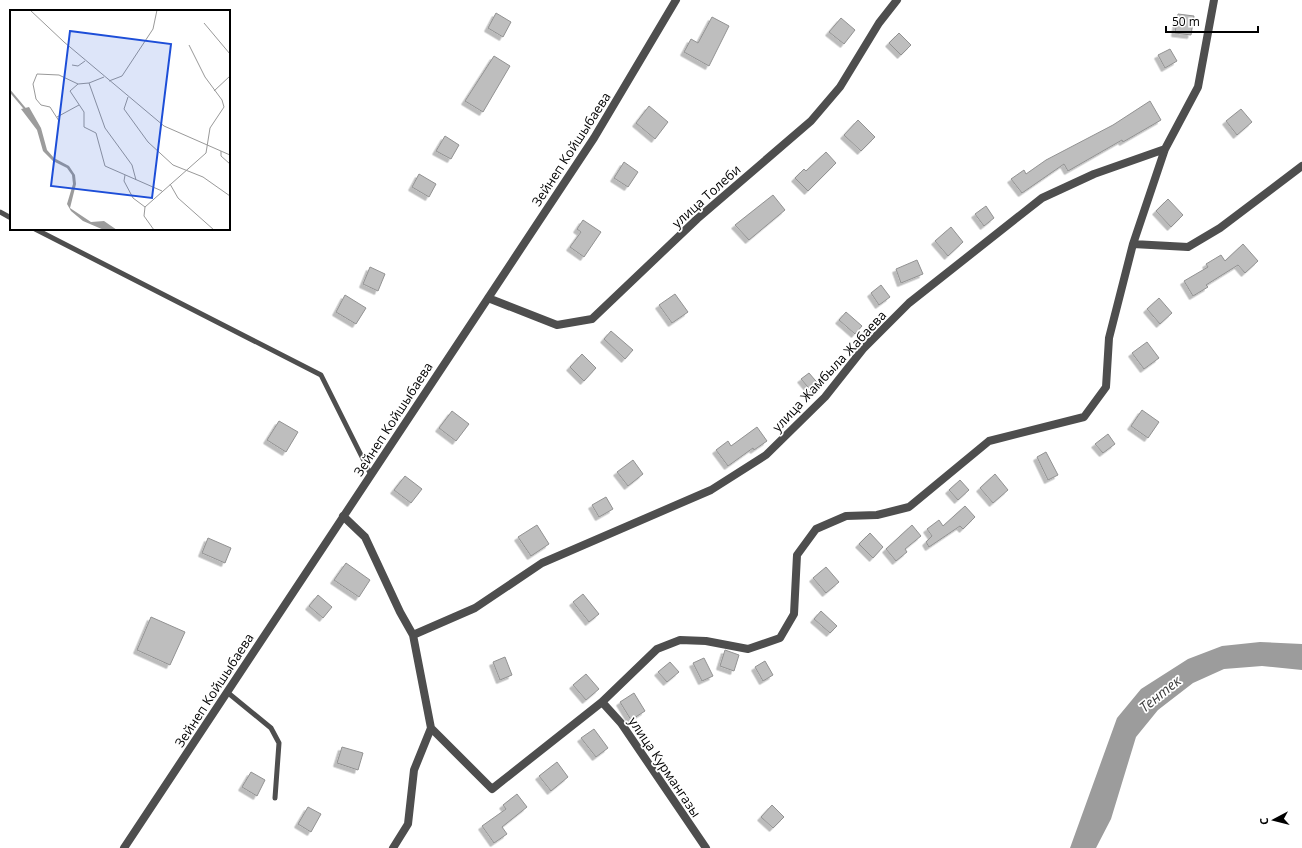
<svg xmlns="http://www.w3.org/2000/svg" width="1302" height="848" font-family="'Open Sans',sans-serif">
  <defs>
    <filter id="shadow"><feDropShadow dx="-3.5" dy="3.5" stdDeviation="0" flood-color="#0004"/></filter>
  </defs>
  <rect width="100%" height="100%" fill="#fff"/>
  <!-- water -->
  <path fill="#9c9c9c" d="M1260 642 1302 644V670L1262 666 1224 669 1193 683 1158 710 1136 737 1111 819 1096 848H1070L1117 718 1141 689 1188 659 1222 646Z"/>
  <!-- building -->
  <path fill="#bebebe" stroke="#929292" filter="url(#shadow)" d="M496 13 511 22 503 37 488 28Z
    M1178 14 1194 16 1191 35 1175 33Z
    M712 17 729 26 709 66 684 52 691 39 698 43Z
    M841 18 855 30 844 44 829 32Z
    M899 33 911 45 901 55 889 43Z
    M1170 49 1177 61 1165 68 1158 55Z
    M494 56 510 66 483 112 465 101Z
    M1150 101 1161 120 1123 142 1122 140 1068 171 1064 164 1022 193 1011 179 1024 170 1026 174 1046 160 1113 125Z
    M649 106 668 122 655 139 636 123Z
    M1241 109 1252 122 1237 135 1226 121Z
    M858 120 875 137 861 151 844 135Z
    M445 136 459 145 451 159 436 151Z
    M826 152 836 163 808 191 795 178 804 169 806 171Z
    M624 162 638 172 628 187 614 178Z
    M419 174 436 184 429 197 412 187Z
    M773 195 785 210 749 240 735 225Z
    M1168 199 1183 215 1171 227 1156 211Z
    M986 206 994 218 984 226 975 214Z
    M583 220 601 232 584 257 570 247 581 232 577 229Z
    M951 227 963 242 948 256 935 241Z
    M1243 244 1258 261 1245 273 1238 265 1206 285 1208 287 1193 296 1184 281 1208 267 1206 264 1221 255 1225 261Z
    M917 260 923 274 901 283 896 269Z
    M370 267 385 274 378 291 363 284Z
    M881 285 890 297 879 305 871 293Z
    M675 294 688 312 672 323 659 305Z
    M345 295 366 308 356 324 336 312Z
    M1159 298 1172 313 1160 324 1147 309Z
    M846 312 862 326 855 334 839 320Z
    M611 331 633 350 625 359 604 339Z
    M1147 342 1159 358 1144 369 1132 353Z
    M582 354 596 368 584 381 570 367Z
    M809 373 821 387 813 393 801 379Z
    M1142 410 1159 422 1148 438 1131 426Z
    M452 411 469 424 456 441 439 428Z
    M279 421 298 432 286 452 267 440Z
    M757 427 767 441 754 450 753 448 728 466 716 450 728 441 731 446Z
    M1108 434 1115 444 1103 453 1095 444Z
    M1046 452 1058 475 1048 480 1037 457Z
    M633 460 643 474 628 486 617 472Z
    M995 474 1008 490 993 503 980 488Z
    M405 476 422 489 411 503 394 490Z
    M960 480 969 490 958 500 949 490Z
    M606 497 613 509 599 517 592 505Z
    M965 506 975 517 963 529 960 526 929 547 926 542 932 536 927 529 939 520 943 526Z
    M537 525 549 544 531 556 518 537Z
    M912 525 921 536 905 549 907 552 896 561 886 549Z
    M870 533 883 547 873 558 859 544Z
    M208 538 231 548 225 563 202 553Z
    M346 563 370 580 359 597 334 580Z
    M826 567 839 582 826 593 813 578Z
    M583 594 599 614 589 622 573 602Z
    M318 595 332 607 323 618 309 606Z
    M821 611 837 626 830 633 814 619Z
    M151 617 185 632 170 665 137 650Z
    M725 650 739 655 734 671 720 666Z
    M505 657 512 675 500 680 493 662Z
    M704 658 713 676 702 681 693 663Z
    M765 661 773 675 763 681 755 667Z
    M670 662 679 672 667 682 658 672Z
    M586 674 599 689 586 700 573 685Z
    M634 693 645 711 631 720 620 702Z
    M594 729 608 748 596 757 581 738Z
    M342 747 363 753 358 770 337 763Z
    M557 762 568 777 551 791 539 776Z
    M251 772 265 780 257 796 242 787Z
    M517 794 527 807 502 827 507 834 494 843 482 826 506 809 503 805Z
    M772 805 784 817 773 828 761 817Z
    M308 807 321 814 311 832 298 824Z"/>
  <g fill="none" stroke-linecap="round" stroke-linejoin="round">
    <!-- lane -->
    <path stroke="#4e4e4e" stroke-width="5" d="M0 212 11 218
      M35 229 321 375 371 475
      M227 692 271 728 279 743 275 798"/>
    <!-- street -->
    <path stroke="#4e4e4e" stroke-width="8" d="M1133 244 1188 247 1220 228 1302 166
      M488 298 557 325 592 319 697 219 811 121 840 87 879 23 897 0
      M343 516 365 537 400 612 413 635 431 728 414 770 408 824 393 848
      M413 635 475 608 542 563 711 490 766 455 825 397 863 349 909 303 1042 198 1094 174 1165 149
      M602 702 621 723 706 848
      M431 728 492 789 602 702 657 649 680 640 706 641 748 649 780 638 794 614 797 555 816 529 846 516 877 515 909 507 989 441 1084 417 1106 387 1109 338 1133 244 1165 149 1198 87 1214 0
      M124 848 594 138 676 0"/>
  </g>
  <g text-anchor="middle" stroke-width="3.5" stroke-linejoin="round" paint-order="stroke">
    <!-- street labels -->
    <g font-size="13" fill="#000" stroke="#fff">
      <text transform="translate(571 149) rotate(-57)" y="5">Зейнеп Койшыбаева</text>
      <text transform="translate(706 196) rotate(-42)" y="5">улица Толеби</text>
      <text transform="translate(829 371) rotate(-47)" y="5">улица Жамбыла Жабаева</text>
      <text transform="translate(393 419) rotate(-57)" y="5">Зейнеп Койшыбаева</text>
      <text transform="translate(214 690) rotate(-57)" y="5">Зейнеп Койшыбаева</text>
      <text transform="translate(665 767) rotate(56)" y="5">улица Курмангазы</text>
    </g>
    <!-- water labels -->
    <g font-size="14" font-style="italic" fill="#3d3d3d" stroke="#fff">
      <text transform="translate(1160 694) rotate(-39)" y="5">Тентек</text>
    </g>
  </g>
  <!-- overview -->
  <g transform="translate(10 10)">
    <rect width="220" height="220" fill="#fff"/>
    <path d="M19 97 31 118 37 140 44 148 59 156 65 165 66 174 60 198 81 212 94 211 107 220H94L73 211 61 201 57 194 63 174 62 165 57 158 43 151 33 141 27 120 11 99Z" fill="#9c9c9c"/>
    <path fill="none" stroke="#9c9c9c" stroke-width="2" d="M0 81 16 100"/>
    <path fill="none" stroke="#999" stroke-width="1" d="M20 0 54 32 154 116 220 145M194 13 220 44M62 55 68 56 75 51M99 71 112 66 143 19 147 0M79 73 95 118 122 155 126 170M68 74 60 81 74 102V117L86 123 95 156 152 181M204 81 220 66M118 87 114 99 138 132 163 155 193 167 220 186M47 107 69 95M49 111 40 97 31 95 26 89 23 74 27 64 49 65 68 74 79 73 94 67M211 141V146L220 154M115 165 114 171 123 188 135 197M160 174 168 188 204 220M135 197 196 143 200 118 214 97 212 90 195 67 179 35M135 197 134 206 144 220"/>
    <path fill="#1d4ed8" fill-opacity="0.15" stroke="#1d4ed8" stroke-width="2" d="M60 21 161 34 142 188 41 176Z"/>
    <rect width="220" height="220" fill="none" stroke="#000" stroke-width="2"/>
  </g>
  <!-- north arrow -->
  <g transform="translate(1274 820) rotate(263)" stroke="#ffffff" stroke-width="3" paint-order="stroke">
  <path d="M0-3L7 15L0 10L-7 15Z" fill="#000000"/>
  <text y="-6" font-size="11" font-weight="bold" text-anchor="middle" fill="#000000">С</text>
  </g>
  <!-- scale -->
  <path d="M1166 26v6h92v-6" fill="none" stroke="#000000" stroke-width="2"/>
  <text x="1172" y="26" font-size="12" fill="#000000" stroke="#ffffff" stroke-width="3" paint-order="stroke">50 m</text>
</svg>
